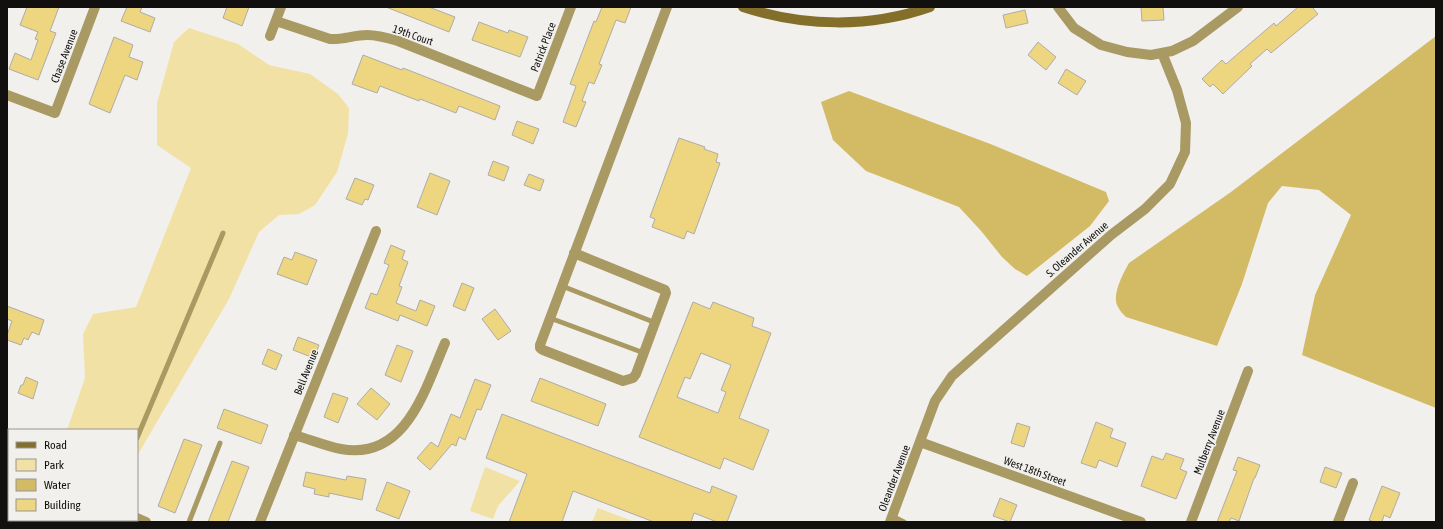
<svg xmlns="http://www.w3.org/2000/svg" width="1443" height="529" font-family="'Asap Condensed',sans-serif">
  <rect width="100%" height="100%" fill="#f1f0ed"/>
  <!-- green -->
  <path fill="#f2e1a5" d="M189 28 238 44 269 65 310 74 338 94 349 108 348 134 337 172 315 205 299 214 279 215 259 232 229 299 137 456V430H67L85 378 83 334 93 314 136 307 191 168 157 145V103L174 42Z
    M485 467 520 481 498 506 493 519 470 511Z
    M598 508 635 522H592Z"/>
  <!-- water -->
  <path fill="#d3ba65" d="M1436 36V408L1302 355 1315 295 1351 215 1319 190 1282 186 1268 203 1242 284 1217 346 1126 317C1123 314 1120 311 1118 307 1111 295 1123 274 1129 263L1231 192Z
    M849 91 993 145 1106 192 1109 201 1090 226 1027 276 1015 269 1002 257 982 232 959 207 866 171 833 140 821 102Z"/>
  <!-- building -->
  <path fill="#eed57f" stroke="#adaca9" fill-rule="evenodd" d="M27 7H59L50 31 56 33 38 80 9 69 15 53 31 60 38 40 35 39 38 32 20 25Z
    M127 7H142L140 12 155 18 150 32 121 21Z
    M227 7H249L242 26 223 18Z
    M386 7H429L455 17 449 32Z
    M602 7H631L625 23 616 20 599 64 602 65 594 84 589 82 582 101 586 102 576 127 563 122 576 86 570 84 594 21 596 22Z
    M1141 7H1163L1164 20 1142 21Z
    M1298 7H1312L1318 14 1271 53 1267 49 1250 64 1252 66 1223 94 1213 84 1210 87 1202 79 1222 60 1226 64 1274 23 1276 26Z
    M1025 10 1028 23 1006 28 1003 15Z
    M479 22 508 33 509 30 528 37 520 57 472 40Z
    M114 37 133 45 129 57 143 62 137 80 125 75 110 113 89 104Z
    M1038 42 1056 57 1046 70 1028 55Z
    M363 55 402 70 403 68 500 106 495 120 459 106 456 113 420 99 419 101 380 86 377 93 352 84Z
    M1066 69 1086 81 1077 95 1058 83Z
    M517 121 539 129 533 144 512 135Z
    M679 138 705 147 704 149 718 154 716 162 720 163 694 234 687 231 684 239 652 227 655 219 650 217Z
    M493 161 509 167 504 181 488 175Z
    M430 173 450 181 437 215 417 207Z
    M529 174 544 180 540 191 524 185Z
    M355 178 374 185 368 200 365 199 362 205 346 199Z
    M391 245 405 251 402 259 408 262 399 286 402 287 396 303 416 311 420 300 435 306 427 326 400 315 398 321 365 308 371 293 377 295 389 265 384 263Z
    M295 252 317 260 307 285 277 274 284 257 292 260Z
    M462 283 474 288 465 311 453 306Z
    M693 302 710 309 713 302 754 318 752 326 771 333 739 418 769 430 753 470 724 458 720 469 639 437ZM701 353 731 365 721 390 726 392 718 413 677 397 685 377 690 379Z
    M7 306 44 320 39 335 32 332 28 340 24 338 21 345 7 340V335L12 321 7 319Z
    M495 309 511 331 498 340 482 319Z
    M298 337 319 345 314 358 293 350Z
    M397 345 413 351 401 382 385 375Z
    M268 349 282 355 276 370 262 364Z
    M26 377 38 382 33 399 18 393 21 385H23Z
    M540 378 606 404 598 426 531 401Z
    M475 379 491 385 481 410 477 409 465 440 459 437 456 446 452 444 430 470 417 458 431 442 438 447 451 414 460 418Z
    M371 388 390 404 377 420 357 404Z
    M333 393 348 398 338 423 324 417Z
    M224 409 268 425 261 444 217 428Z
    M502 414 710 493 712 486 737 496 727 522H717L694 513 691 522H654L573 491 562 522H509L527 474 486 458Z
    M1096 422 1113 429 1110 437 1126 443 1117 467 1099 460 1096 468 1081 463Z
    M1017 423 1030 427 1024 447 1011 443Z
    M184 439 202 445 175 513 158 506Z
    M1166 453 1184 459 1180 469 1187 472 1176 499 1141 486 1152 456 1163 460Z
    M1238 457 1260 465 1255 478H1254L1239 521 1231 518 1229 522H1217L1237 471 1233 470Z
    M232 461 249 467 228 522H208Z
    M1325 467 1342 473 1336 488 1320 482Z
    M306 472 346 480 347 476 366 479 362 500 329 493V497L314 494 315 489 303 486Z
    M387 482 410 491 399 519 376 510Z
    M1382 486 1400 493 1390 518 1384 515 1382 522H1374L1369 520Z
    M1000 498 1017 505 1010 522 993 516Z"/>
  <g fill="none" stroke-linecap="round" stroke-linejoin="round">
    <!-- lane -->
    <path stroke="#a99962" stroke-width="5" d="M562 286 656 323
      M550 318 644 353
      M137 438 223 233
      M892 516 904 522
      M189 522 220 443"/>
    <!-- street -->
    <path stroke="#a99962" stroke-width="10" d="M1058 7 1074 28 1101 45 1127 52 1151 55 1172 51 1193 41 1238 7
      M276 21 330 39C343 40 354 35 367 35 377 35 388 38 398 41L537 96 571 7
      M270 36 281 7
      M7 95 55 113 95 7
      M574 253 665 290 666 293 636 374 633 378 623 381 543 350 540 348V345L667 7
      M294 435C309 439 325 446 341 449 406 461 425 389 445 343
      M920 442 1141 522
      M7 468H9
      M137 518 146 522
      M260 522 376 231
      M890 522 935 401 952 376 1111 235 1145 209 1170 184 1185 152 1186 123 1177 90 1162 53
      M1191 522 1248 371
      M1338 522 1353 483"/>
    <!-- secondary -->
    <path stroke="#836f29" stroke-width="10" d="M743 7C804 27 870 28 930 7"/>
  </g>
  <g text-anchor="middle" stroke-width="3" stroke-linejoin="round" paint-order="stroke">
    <!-- street labels -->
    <g font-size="11" fill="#11100f" stroke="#f1f0ed">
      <text transform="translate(413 35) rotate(19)" y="4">19th Court</text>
      <text transform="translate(543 47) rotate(-69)" y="4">Patrick Place</text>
      <text transform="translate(64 56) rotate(-69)" y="4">Chase Avenue</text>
      <text transform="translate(1077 249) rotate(-41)" y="4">S. Oleander Avenue</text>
      <text transform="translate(306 372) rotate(-68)" y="4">Bell Avenue</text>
      <text transform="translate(1209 442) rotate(-69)" y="4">Mulberry Avenue</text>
      <text transform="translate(1035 471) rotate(20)" y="4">West 18th Street</text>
      <text transform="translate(894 478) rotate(-69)" y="4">Oleander Avenue</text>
    </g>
  </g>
  <!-- border -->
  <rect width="1443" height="529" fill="none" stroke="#11100f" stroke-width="16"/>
  <!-- legend -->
  <rect x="8" y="429" width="130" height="92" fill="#f1f0ed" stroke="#979694"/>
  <rect x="16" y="442" width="20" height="6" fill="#836f29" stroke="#979694"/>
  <text x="44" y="449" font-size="12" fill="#11100f">Road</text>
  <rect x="16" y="459" width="20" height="12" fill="#f2e1a5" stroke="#979694"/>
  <text x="44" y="469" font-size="12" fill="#11100f">Park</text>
  <rect x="16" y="479" width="20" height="12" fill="#d3ba65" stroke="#979694"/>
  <text x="44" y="489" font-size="12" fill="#11100f">Water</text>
  <rect x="16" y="499" width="20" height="12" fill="#eed57f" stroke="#979694"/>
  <text x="44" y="509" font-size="12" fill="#11100f">Building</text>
</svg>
